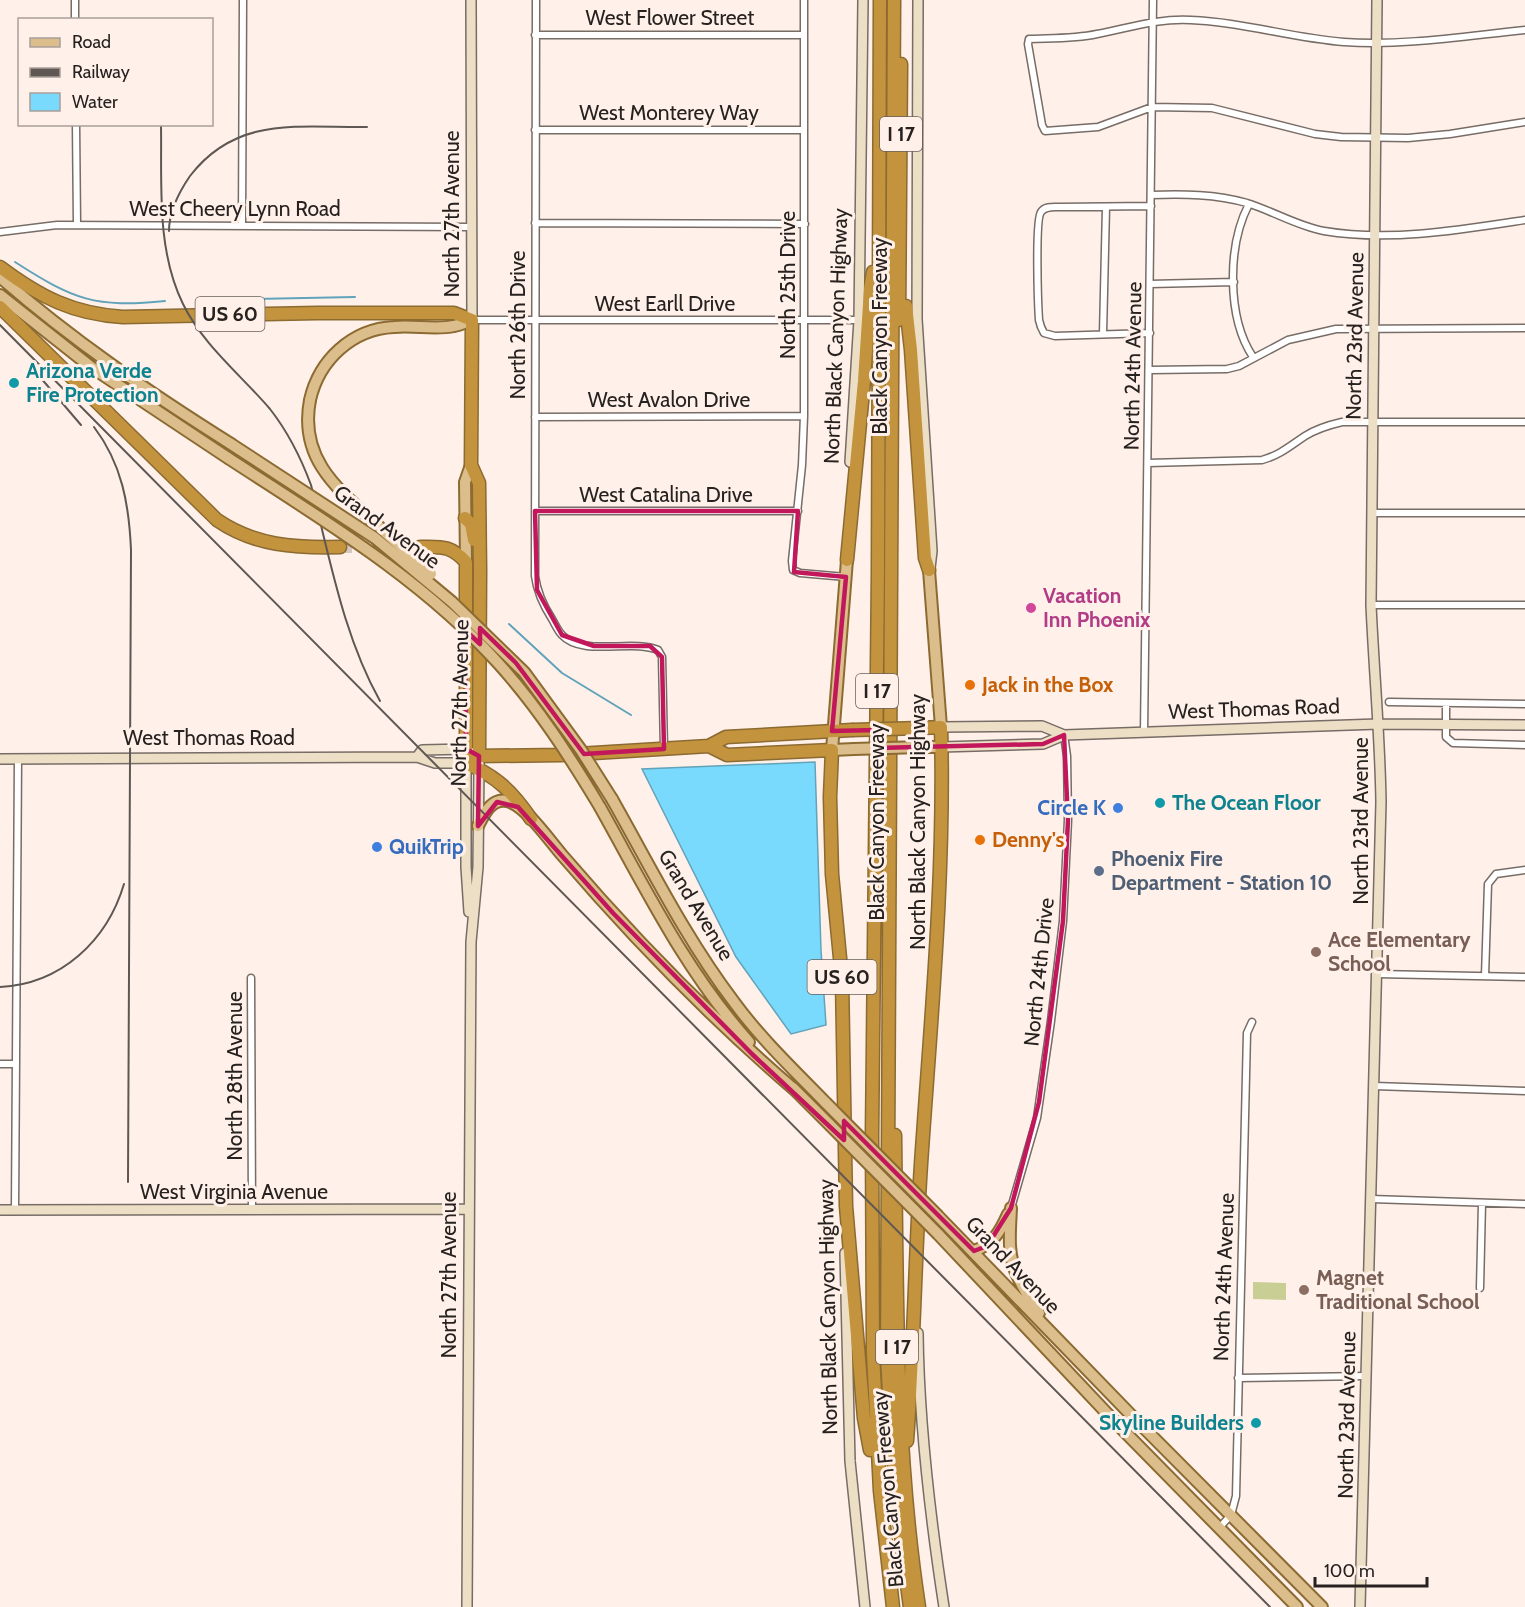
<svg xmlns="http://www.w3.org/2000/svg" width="1525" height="1607" font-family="Cabin,sans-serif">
  <rect width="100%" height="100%" fill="#fff1ea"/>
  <!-- green -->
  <path fill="#c9ce95" d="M1253 1282 1286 1283V1300L1253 1299Z"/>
  <!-- water -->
  <path fill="#7adafd" stroke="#61a3ba" stroke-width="1.5" d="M815 762 821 950 826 1025 791 1034 736 957 642 769Z"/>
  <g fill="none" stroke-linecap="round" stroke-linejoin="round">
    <!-- stream -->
    <path stroke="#61a3ba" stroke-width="2" d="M15 262C74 300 95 308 165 301
      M198 300 355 297
      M509 624 562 673 631 715"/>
    <!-- highway-tunnel -->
    <path stroke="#d4c8c1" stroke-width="12" stroke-dasharray="12 6" stroke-linecap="butt" d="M340 547H420"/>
    <!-- street casing -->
    <g stroke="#776c66" stroke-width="9">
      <path id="street" d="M75 0V20
        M536 0 535 576C537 592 543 605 552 619 555 624 558 631 562 635 582 657 632 639 658 650L662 657 664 749
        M804 0V416L802 465 792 561 793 570 800 573 846 577
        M1525 30C1465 36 1405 46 1344 42 1292 38 1243 22 1191 20 1158 18 1129 28 1097 34 1074 39 1052 38 1029 39L1028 44 1042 125 1045 131 1098 127 1152 107 1212 108 1315 134 1341 137 1408 138 1450 134 1525 122
        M535 35H804
        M76 124 77 225
        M535 130H804
        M1151 195C1184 194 1215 194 1247 203 1273 211 1297 226 1324 231 1390 242 1460 230 1525 220
        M1249 204C1227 246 1227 318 1253 357
        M535 223 805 224
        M242 224 243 0
        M0 232 57 225 471 227
        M1150 284 1234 282
        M472 320H859
        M1150 333 1055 336 1044 333C1041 328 1040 325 1039 320 1038 305 1035 220 1041 212 1045 206 1053 207 1059 207L1151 206
        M1103 334 1106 207
        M1150 370 1227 369 1239 366 1288 340 1336 329 1525 328
        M535 417 804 416
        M1148 463 1262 460C1280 455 1290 446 1305 436 1316 429 1329 425 1342 422H1525
        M535 511H798
        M1371 513H1525
        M1371 605H1525
        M1389 702 1525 704
        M1446 703V737L1453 743 1525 745
        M1144 733 1153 0
        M1377 974 1525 977
        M1485 976 1488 884 1496 874 1525 870
        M251 978 252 1210
        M0 1064H16
        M1374 1086 1525 1091
        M1371 1199 1525 1204
        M1011 1208 1037 1118 1051 1021 1063 921 1068 820 1067 756 1064 735
        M15 1210 18 758
        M1480 1288 1482 1203
        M1238 1378 1366 1376
        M1219 1528 1231 1515 1236 1496 1247 1033 1252 1022"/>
    </g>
    <!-- secondary casing -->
    <g stroke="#776c66" stroke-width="12">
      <path id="secondary" d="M471 0 472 320
        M918 0 917 319 932 551 930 568
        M850 462 859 320 863 0
        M941 727 1042 726 1064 735
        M941 747 1043 744 1064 735 1378 724 1525 725
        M417 757 422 750 466 749 470 752
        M0 759 417 757 435 763H466V867L469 912
        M0 1210 468 1209
        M845 1253 850 1461 865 1607
        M918 1333C919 1425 930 1516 944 1607
        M467 1607 471 942 478 867 479 764
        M1360 1607 1381 802C1380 736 1374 671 1371 605L1377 0"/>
    </g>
    <!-- primary casing -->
    <g stroke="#8c6b32" stroke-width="14">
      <path id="primary" d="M0 277C72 340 150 393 231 444
        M0 295 91 367 228 458
        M310 400C319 360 352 329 394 327 413 325 436 330 454 326 460 325 466 322 472 320
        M847 560 832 750 854 749
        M466 562 465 482 471 465
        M929 570 941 727
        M921 747H941
        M612 799C651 868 686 939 734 1002 761 1039 795 1071 826 1103
        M600 807C647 891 685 970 749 1042
        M478 826C484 814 491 798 507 801 526 806 549 840 562 855 634 939 712 1019 796 1091
        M793 1088 830 1125
        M1011 1208C1010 1231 1007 1254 1017 1275 1023 1289 1032 1301 1039 1313
        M938 1216 1133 1417 1322 1607
        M938 1234 1118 1425 1297 1607
        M974 1251C993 1244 1000 1232 1008 1214"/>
    </g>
    <!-- highway casing -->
    <g stroke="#8c6b32" stroke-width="15">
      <path id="highway" d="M880 0 878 572 872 1135 873 1353 880 1491 893 1607
        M894 0 887 1356C891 1441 898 1523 910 1607
        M0 267C40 297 73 314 123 317L317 313H454L472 320 471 465 479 483 480 570 479 756
        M906 306 911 350 925 558 929 570
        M0 307 217 520C255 546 295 548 340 547
        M899 320 901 64
        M465 518 471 524 474 540
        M420 547C442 547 450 545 466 562V763
        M847 560 864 381 870 289 873 272
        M709 746 727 755 832 750 830 797 832 874 842 979 846 1206 864 1418 870 1450
        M466 763 479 756 561 755 709 746 726 737 852 730
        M466 763C497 777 512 791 531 819
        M895 1135C897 1293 895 1450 919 1607
        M907 1441C914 1348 915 1256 921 1164 931 1018 945 873 941 727L921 728"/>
    </g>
    <!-- street -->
    <use href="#street" stroke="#fff" stroke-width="6"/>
    <!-- secondary -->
    <use href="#secondary" stroke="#eddfc5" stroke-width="9"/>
    <!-- primary -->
    <use href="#primary" stroke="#dbbe8b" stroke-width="10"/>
    <!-- highway -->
    <use href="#highway" stroke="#c3933d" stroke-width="12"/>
    <!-- rail -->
    <path stroke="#5e5753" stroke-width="2" d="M161 124C162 184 156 249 183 304 203 345 241 375 270 409 288 432 301 458 311 485 330 558 343 635 380 701
      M169 231C169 211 179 192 190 176 237 115 299 128 367 127
      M0 325 1270 1607
      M34 370 81 425
      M94 427C122 464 129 504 131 550L128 1182
      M0 987C61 984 107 941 124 884"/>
    <!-- primary-bridge casing -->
    <g stroke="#8c6b32" stroke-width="14" stroke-linecap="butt">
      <path id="primary-bridge" d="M310 400C299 457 335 487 373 521 392 539 412 556 431 574
        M231 444 375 538 452 602 524 672 581 750 612 799
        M228 458C323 520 421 578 498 663 538 707 570 757 600 807
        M854 749 921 747
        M826 1103 938 1216
        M830 1125 938 1234"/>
    </g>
    <!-- highway-bridge casing -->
    <g stroke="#8c6b32" stroke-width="15" stroke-linecap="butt">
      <path id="highway-bridge" d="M852 730 921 728"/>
    </g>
    <!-- primary-bridge -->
    <use href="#primary-bridge" stroke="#dbbe8b" stroke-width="10"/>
    <!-- highway-bridge -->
    <use href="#highway-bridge" stroke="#c3933d" stroke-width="12"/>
  </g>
  <!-- marked area -->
  <path fill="none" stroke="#c2185b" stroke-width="4.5" stroke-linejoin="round" d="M535 511H798L794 572 846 577 832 731 876 730V748L1043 744 1064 735 1068 820 1063 921 1039 1102 1011 1208 987 1246 974 1251 844 1121V1140L752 1054 613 913 518 807 497 802 478 826 479 756 466 749 465 630 480 644V628L516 663 584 754 664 749 662 657 650 646H594L562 635 537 590Z"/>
  <!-- markers -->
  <g fill="#0f9aa8" stroke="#fff1ea" stroke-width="2">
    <circle cx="14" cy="383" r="6"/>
    <circle cx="1160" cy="803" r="6"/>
    <circle cx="1256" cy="1423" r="6"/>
  </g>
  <circle fill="#d1479c" stroke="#fff1ea" stroke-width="2" cx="1031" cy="608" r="6"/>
  <g fill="#e8710a" stroke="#fff1ea" stroke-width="2">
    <circle cx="970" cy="685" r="6"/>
    <circle cx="980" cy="840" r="6"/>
  </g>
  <g fill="#3f7fe0" stroke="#fff1ea" stroke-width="2">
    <circle cx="1118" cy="808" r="6"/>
    <circle cx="377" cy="847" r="6"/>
  </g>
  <circle fill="#5c6f8a" stroke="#fff1ea" stroke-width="2" cx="1099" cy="871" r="6"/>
  <g fill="#8d6e63" stroke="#fff1ea" stroke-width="2">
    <circle cx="1316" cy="952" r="6"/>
    <circle cx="1304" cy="1290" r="6"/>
  </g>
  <g text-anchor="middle" stroke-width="6" stroke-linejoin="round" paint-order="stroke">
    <!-- shield labels -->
    <g fill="#fff1ea" stroke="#68605c" stroke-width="1.5">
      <rect x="880" y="117" width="42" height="34" rx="4.5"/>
      <rect x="195.5" y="297" width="69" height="34" rx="4.5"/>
      <rect x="856" y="674" width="42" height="34" rx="4.5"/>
      <rect x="807.5" y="960" width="69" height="34" rx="4.5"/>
      <rect x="876" y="1330" width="42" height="34" rx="4.5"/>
    </g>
    <g font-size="20" font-weight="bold" fill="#27221f">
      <text x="901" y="141">I 17</text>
      <text x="230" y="321">US 60</text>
      <text x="877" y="698">I 17</text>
      <text x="842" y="984">US 60</text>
      <text x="897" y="1354">I 17</text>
    </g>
    <!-- street labels -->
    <g font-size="21" fill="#27221f" stroke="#fff1ea">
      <text x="670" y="25">West Flower Street</text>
      <text x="669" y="120">West Monterey Way</text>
      <text x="235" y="216">West Cheery Lynn Road</text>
      <text transform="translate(452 214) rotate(-90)" y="7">North 27th Avenue</text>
      <text transform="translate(788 285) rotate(-90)" y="7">North 25th Drive</text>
      <text x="665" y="311">West Earll Drive</text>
      <text transform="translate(518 325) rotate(-90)" y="7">North 26th Drive</text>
      <text transform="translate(836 336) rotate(-88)" y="7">North Black Canyon Highway</text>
      <text transform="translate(880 336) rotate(-90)" y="7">Black Canyon Freeway</text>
      <text transform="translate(1355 336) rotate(-89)" y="7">North 23rd Avenue</text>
      <text transform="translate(1133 366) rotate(-89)" y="7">North 24th Avenue</text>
      <text x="669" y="407">West Avalon Drive</text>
      <text x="666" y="502">West Catalina Drive</text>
      <text transform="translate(387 527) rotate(36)" y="7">Grand Avenue</text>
      <text transform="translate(460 703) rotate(-89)" y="7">North 27th Avenue</text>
      <text transform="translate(1254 709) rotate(-2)" y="7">West Thomas Road</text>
      <text x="209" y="745">West Thomas Road</text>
      <text transform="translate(1361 821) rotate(-90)" y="7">North 23rd Avenue</text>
      <text transform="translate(877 822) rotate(-90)" y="7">Black Canyon Freeway</text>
      <text transform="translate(918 822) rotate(-90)" y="7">North Black Canyon Highway</text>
      <text transform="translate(696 905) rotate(59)" y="7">Grand Avenue</text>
      <text transform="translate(1039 972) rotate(-84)" y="7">North 24th Drive</text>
      <text transform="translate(235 1076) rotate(-90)" y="7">North 28th Avenue</text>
      <text x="234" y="1199">West Virginia Avenue</text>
      <text transform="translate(1013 1265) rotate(46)" y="7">Grand Avenue</text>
      <text transform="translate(449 1275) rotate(-90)" y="7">North 27th Avenue</text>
      <text transform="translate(1224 1277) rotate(-88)" y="7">North 24th Avenue</text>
      <text transform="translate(828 1307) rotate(-91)" y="7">North Black Canyon Highway</text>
      <text transform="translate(1347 1415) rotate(-89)" y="7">North 23rd Avenue</text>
      <text transform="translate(888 1489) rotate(-95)" y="7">Black Canyon Freeway</text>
    </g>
    <!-- culture labels -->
    <g font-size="21" font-weight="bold" fill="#0d838f" stroke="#fff1ea" text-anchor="start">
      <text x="26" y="378">Arizona Verde<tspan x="26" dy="24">Fire Protection</tspan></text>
      <text x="1172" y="810">The Ocean Floor</text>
      <text x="1244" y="1430" text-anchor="end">Skyline Builders</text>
    </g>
    <!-- hotel labels -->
    <g font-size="21" font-weight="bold" fill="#b23c85" stroke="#fff1ea" text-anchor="start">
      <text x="1043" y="603">Vacation<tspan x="1043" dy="24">Inn Phoenix</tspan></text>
    </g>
    <!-- food labels -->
    <g font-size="21" font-weight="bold" fill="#c56008" stroke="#fff1ea" text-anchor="start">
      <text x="982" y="692">Jack in the Box</text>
      <text x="992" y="847">Denny's</text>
    </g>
    <!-- shop labels -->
    <g font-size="21" font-weight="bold" fill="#366cbe" stroke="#fff1ea" text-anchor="end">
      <text x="1106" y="815">Circle K</text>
      <text x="389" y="854" text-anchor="start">QuikTrip</text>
    </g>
    <!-- service labels -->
    <g font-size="21" font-weight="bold" fill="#4e5e75" stroke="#fff1ea" text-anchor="start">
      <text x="1111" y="866">Phoenix Fire<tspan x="1111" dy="24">Department - Station 10</tspan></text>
    </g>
    <!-- education labels -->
    <g font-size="21" font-weight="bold" fill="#785e54" stroke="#fff1ea" text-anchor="start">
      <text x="1328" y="947">Ace Elementary<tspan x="1328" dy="24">School</tspan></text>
      <text x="1316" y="1285">Magnet<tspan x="1316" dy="24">Traditional School</tspan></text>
    </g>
  </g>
  <!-- legend -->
  <rect x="18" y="18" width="195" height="108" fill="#fff1ea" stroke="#a99e99" stroke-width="1.5"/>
  <rect x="30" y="38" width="30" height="9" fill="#dbbe8b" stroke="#a99e99" stroke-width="1.5"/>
  <text x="72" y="48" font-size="18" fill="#27221f">Road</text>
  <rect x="30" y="68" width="30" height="9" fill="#5e5753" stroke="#a99e99" stroke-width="1.5"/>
  <text x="72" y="78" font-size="18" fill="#27221f">Railway</text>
  <rect x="30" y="93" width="30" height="18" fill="#7adafd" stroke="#a99e99" stroke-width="1.5"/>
  <text x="72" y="108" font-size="18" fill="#27221f">Water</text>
  <!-- scale -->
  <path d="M1315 1577v9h112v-9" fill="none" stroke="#27221f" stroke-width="3"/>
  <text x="1324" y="1577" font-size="18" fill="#27221f" stroke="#fff1ea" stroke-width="4.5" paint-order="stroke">100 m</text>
</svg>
